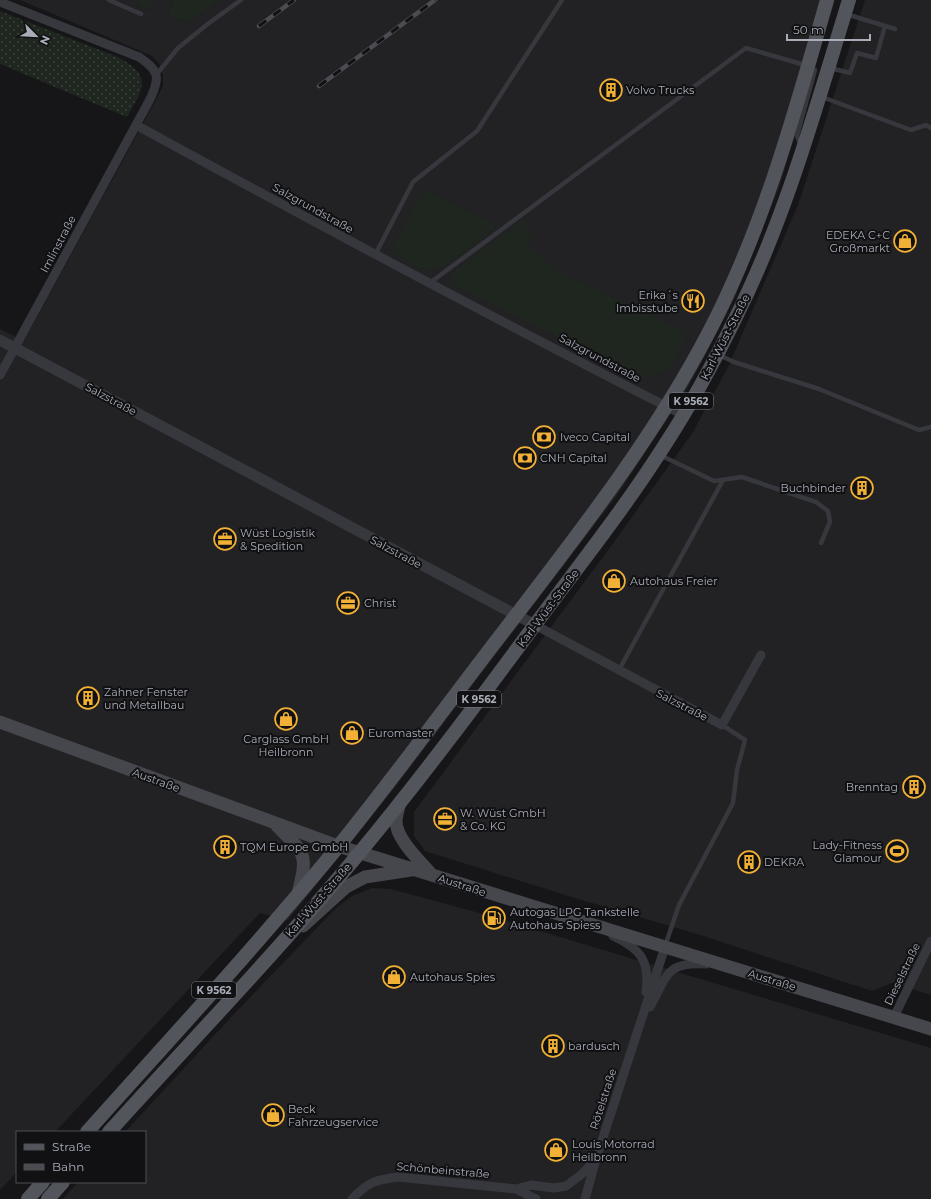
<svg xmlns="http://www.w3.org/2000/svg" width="931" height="1199" font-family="Montserrat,sans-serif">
  <defs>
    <pattern id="garden-dots" width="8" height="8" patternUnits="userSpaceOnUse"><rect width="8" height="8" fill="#1e261f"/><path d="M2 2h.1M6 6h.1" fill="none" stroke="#3c433d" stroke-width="1.8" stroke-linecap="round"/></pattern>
  </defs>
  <rect width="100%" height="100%" fill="#161618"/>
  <!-- built -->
  <path fill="#222225" d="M20 0H139L137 5 149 10 154 0H174L167 16 189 23 222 0H835L780 185 734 299 689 386 618 494 393 790 288 920 260 913 55 1132H17V1172L0 1190V329L24 341 153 105 163 86V75L159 63 152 56Z
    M865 0H931V995L892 983 872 991 700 935 565 895 425 851 414 836V812L614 542 693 432 728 367 798 205Z
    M372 888 391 889 476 912 931 1048V1199H63L78 1182H145V1132H125L234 1014 336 908 352 896Z"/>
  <!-- grass -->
  <path fill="#1e261f" d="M139 0H154L149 10 137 5Z
    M174 0H222L189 23 167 16Z
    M424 189 495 224 494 230C479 241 443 274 425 269 415 267 403 258 395 252V244Z
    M523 220 531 230 530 249 564 274 688 333 669 368 641 379 453 285 452 273Z"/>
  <!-- garden -->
  <path fill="url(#garden-dots)" d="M0 11 120 58C153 77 143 89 127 117L0 64Z"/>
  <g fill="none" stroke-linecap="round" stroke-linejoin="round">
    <!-- service -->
    <path stroke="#37383d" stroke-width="4.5" d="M109 0 141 14
      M846 14 895 29
      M830 68 850 73 857 53 876 58 885 26
      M156 75 178 48 209 23 241 0
      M822 97 911 130 926 125 931 128
      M375 255 413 182 477 131 562 0
      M431 282 746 48 808 66 815 70 797 136 799 141 804 143
      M719 355 734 362 819 389 919 430 931 427
      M660 455 714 481 742 477 816 502 828 511 830 522 821 543
      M619 670 723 480
      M665 946 679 905 733 803 737 770 745 740 722 725"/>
    <!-- minor -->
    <path stroke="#37383d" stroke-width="9" d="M0 2 139 57C146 62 154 67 156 75 159 88 142 113 136 125L0 375
      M136 125C317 224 499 321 683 415
      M535 625 722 725 761 655
      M613 936C641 949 650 961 646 992
      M650 1007C667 977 665 961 706 964
      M894 1017 931 941
      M516 1189 531 1185 554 1188 566 1186 582 1174 595 1160
      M352 1199C368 1182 375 1180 398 1177L516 1189 536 1199
      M585 1199 596 1159 665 947"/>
    <!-- tertiary -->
    <path stroke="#37383d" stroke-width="11" d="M0 340 535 625"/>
    <!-- secondary -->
    <path stroke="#45474d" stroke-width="13" d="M0 722 338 846 931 1029
      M400 802C399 808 396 815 396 821 396 839 420 861 431 874
      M277 826C306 855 308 853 298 894
      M303 926 346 887 365 877 411 870"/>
    <!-- primary -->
    <path stroke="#53555c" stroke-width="14" d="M87 1132C171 1038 257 945 337 848 393 779 446 706 500 636 575 538 653 440 710 330 764 226 795 112 827 0
      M109 1132C193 1039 281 948 361 851 423 776 480 699 537 622 581 563 627 505 666 443 692 403 715 360 736 317 786 217 816 107 849 0
      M28 1199 43 1182
      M48 1199 63 1182"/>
    <!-- rail casing -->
    <g stroke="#4a4c52" stroke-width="4.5">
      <path id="rail" d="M259 26 294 0
        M319 86 435 0"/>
    </g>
    <!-- rail -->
    <use href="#rail" stroke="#111113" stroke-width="3" stroke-dasharray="9" stroke-linecap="butt"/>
  </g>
  <!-- icons -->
  <defs>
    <g id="building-ring" transform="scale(1.15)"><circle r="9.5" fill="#111113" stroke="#f2b134" stroke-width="1.5"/><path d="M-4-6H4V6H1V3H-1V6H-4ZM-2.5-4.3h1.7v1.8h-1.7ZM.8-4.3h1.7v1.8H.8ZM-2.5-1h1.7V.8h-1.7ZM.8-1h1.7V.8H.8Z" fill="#f2b134"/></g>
    <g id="shop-ring" transform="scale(1.15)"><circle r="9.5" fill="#111113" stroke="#f2b134" stroke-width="1.5"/><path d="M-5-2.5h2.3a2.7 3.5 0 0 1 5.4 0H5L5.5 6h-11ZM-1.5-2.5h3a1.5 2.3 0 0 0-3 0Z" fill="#f2b134"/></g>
    <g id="restaurant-ring" transform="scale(1.15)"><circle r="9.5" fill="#111113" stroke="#f2b134" stroke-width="1.5"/><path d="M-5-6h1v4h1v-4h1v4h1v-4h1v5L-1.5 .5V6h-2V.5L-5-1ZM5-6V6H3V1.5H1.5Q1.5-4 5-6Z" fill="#f2b134"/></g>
    <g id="bank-ring" transform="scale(1.15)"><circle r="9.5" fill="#111113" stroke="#f2b134" stroke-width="1.5"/><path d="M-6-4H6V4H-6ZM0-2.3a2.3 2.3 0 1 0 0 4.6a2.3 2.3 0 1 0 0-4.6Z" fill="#f2b134"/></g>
    <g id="office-ring" transform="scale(1.15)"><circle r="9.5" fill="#111113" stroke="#f2b134" stroke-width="1.5"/><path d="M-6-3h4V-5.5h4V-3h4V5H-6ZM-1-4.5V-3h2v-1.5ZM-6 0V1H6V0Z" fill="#f2b134"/></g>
    <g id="stadium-ring" transform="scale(1.15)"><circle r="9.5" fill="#111113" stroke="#f2b134" stroke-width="1.5"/><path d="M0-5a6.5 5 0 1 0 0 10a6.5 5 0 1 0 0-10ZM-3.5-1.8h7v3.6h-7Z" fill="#f2b134"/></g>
    <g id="fuel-ring" transform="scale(1.15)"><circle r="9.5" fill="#111113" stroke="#f2b134" stroke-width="1.5"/><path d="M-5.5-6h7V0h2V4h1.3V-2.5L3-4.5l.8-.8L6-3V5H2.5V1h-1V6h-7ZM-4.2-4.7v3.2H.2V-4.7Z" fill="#f2b134"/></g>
  </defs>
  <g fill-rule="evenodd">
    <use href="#building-ring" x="611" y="90"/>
    <use href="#shop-ring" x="905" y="241"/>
    <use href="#restaurant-ring" x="693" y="301"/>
    <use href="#bank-ring" x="544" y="437"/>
    <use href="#bank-ring" x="525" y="458"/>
    <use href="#building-ring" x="862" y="488"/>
    <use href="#office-ring" x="225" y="539"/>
    <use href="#shop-ring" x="614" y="581"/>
    <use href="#office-ring" x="348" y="603"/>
    <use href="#building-ring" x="88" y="698"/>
    <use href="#shop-ring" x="286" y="719"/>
    <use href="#shop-ring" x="352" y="733"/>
    <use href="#building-ring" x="914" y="787"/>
    <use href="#office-ring" x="445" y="819"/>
    <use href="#building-ring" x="225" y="847"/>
    <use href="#stadium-ring" x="897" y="851"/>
    <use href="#building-ring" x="749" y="862"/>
    <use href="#fuel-ring" x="494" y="918"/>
    <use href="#shop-ring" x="394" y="977"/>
    <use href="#building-ring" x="553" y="1046"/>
    <use href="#shop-ring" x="273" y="1115"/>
    <use href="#shop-ring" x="556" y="1150"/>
  </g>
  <g text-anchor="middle" stroke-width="4" stroke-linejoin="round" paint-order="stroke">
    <!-- shield labels -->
    <g fill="#111113" stroke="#7b7e86" stroke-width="1">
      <rect x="669" y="393" width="44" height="16" rx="3"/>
      <rect x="457" y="691" width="44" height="16" rx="3"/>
      <rect x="192" y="982" width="44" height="16" rx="3"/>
    </g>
    <g font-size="10" font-weight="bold" fill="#a8adb8">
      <text x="691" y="405">K 9562</text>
      <text x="479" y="703">K 9562</text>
      <text x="214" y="994">K 9562</text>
    </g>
    <!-- poi labels -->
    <g font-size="11" fill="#a8adb8" stroke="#111113" text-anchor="start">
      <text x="626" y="94">Volvo Trucks</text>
      <text x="890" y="239" text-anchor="end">EDEKA C+C<tspan x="890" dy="13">Großmarkt</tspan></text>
      <text x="678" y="299" text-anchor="end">Erika´s<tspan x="678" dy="13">Imbisstube</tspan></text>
      <text x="560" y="441">Iveco Capital</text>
      <text x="540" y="462">CNH Capital</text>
      <text x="846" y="492" text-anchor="end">Buchbinder</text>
      <text x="240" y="537">Wüst Logistik<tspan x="240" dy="13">&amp; Spedition</tspan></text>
      <text x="630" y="585">Autohaus Freier</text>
      <text x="364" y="607">Christ</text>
      <text x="104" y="696">Zahner Fenster<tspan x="104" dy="13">und Metallbau</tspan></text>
      <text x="368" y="737">Euromaster</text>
      <text x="286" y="743" text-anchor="middle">Carglass GmbH<tspan x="286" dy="13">Heilbronn</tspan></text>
      <text x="898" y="791" text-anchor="end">Brenntag</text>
      <text x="460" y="817">W. Wüst GmbH<tspan x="460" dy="13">&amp; Co. KG</tspan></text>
      <text x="882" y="849" text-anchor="end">Lady-Fitness<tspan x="882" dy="13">Glamour</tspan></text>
      <text x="240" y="851">TQM Europe GmbH</text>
      <text x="764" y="866">DEKRA</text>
      <text x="510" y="916">Autogas LPG Tankstelle<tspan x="510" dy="13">Autohaus Spiess</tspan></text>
      <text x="410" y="981">Autohaus Spies</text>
      <text x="568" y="1050">bardusch</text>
      <text x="288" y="1113">Beck<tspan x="288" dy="13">Fahrzeugservice</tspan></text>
      <text x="572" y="1148">Louis Motorrad<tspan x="572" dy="13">Heilbronn</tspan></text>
    </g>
    <!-- street labels -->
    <g font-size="11" fill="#a8adb8" stroke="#111113">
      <text transform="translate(313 208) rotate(29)" y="4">Salzgrundstraße</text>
      <text transform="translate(58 244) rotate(-62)" y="4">Imlinstraße</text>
      <text transform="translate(725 337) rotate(-63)" y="4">Karl-Wüst-Straße</text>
      <text transform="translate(600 358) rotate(28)" y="4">Salzgrundstraße</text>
      <text transform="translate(111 399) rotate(28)" y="4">Salzstraße</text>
      <text transform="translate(396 552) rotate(28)" y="4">Salzstraße</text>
      <text transform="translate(548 608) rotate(-53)" y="4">Karl-Wüst-Straße</text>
      <text transform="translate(682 705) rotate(27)" y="4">Salzstraße</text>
      <text transform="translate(156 780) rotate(20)" y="4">Austraße</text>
      <text transform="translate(462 885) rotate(18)" y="4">Austraße</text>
      <text transform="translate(318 900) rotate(-49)" y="4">Karl-Wüst-Straße</text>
      <text transform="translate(902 974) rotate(-64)" y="4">Dieselstraße</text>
      <text transform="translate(772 980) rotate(17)" y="4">Austraße</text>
      <text transform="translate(603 1099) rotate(-72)" y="4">Rötelstraße</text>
      <text transform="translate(443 1170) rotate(5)" y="4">Schönbeinstraße</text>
    </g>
  </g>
  <!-- legend -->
  <rect x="16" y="1131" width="130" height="52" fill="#111113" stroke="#4d4f55"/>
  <rect x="24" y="1144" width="20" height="6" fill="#53555c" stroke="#4d4f55"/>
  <text x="52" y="1151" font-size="12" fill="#a8adb8">Straße</text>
  <rect x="24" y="1164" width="20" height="6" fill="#4a4c52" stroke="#4d4f55"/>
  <text x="52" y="1171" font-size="12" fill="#a8adb8">Bahn</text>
  <!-- north arrow -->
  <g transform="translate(36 36) rotate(114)" stroke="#111113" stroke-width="3" paint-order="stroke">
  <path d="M0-3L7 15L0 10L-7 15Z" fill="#a8adb8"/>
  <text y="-6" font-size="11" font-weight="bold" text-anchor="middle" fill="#a8adb8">N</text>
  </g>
  <!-- scale -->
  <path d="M787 34v6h83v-6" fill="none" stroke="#a8adb8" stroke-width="2"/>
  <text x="793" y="34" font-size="12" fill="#a8adb8" stroke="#111113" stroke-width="3" paint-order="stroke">50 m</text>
</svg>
